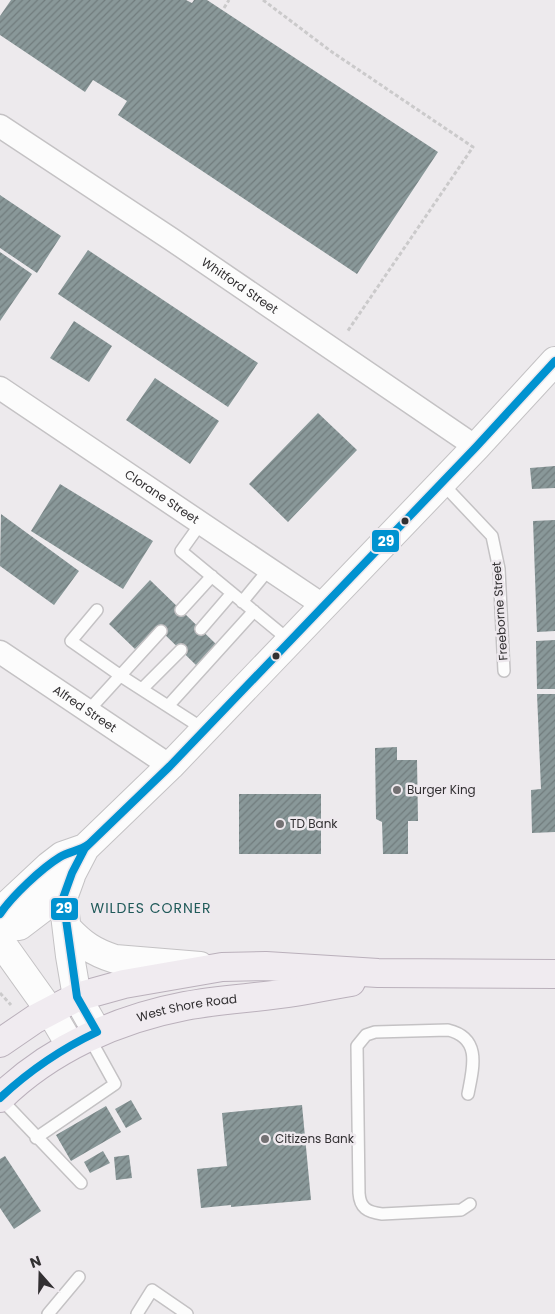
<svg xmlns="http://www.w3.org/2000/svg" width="555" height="1314" font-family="Poppins,sans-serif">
  <defs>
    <pattern id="building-hatch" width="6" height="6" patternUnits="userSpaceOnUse" patternTransform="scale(1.25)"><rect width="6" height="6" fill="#899899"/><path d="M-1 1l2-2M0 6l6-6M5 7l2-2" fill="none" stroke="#717c7d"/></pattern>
  </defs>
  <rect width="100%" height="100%" fill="#edeaed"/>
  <!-- building -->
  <path fill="url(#building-hatch)" d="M11 0H186L192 3 194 0H207L438 152 357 274 118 115 127 101 93 80 85 92 0 35V16Z
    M0 195 61 236 37 273 0 248Z
    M88 250 258 363 228 407 58 294Z
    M0 252 32 274 0 321Z
    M74 321 112 346 89 382 50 358Z
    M155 378 219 421 190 464 126 420Z
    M318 413 357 450 288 522 249 484Z
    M555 466V488L532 489 530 468Z
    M60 484 153 541 123 589 31 531Z
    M1 514 79 571 54 605 0 566Z
    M555 520V631L537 632 533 521Z
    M150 580 218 646 198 667 157 627 135 649 109 624Z
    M555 640V689H537L536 641Z
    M537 694H555V832L532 833 531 790 541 789Z
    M397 747V760H417L418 821H408V854H383L382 822 376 819 375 748Z
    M239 794H321V854H239Z
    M131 1100 142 1119 126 1128 115 1109Z
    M302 1105 311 1200 231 1207V1205L201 1208 197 1169 227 1166 222 1113Z
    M106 1106 121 1132 71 1161 56 1135Z
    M103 1151 110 1163 90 1173 84 1162Z
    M129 1155 132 1178 116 1180 114 1157Z
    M5 1156 41 1211 14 1229 0 1208V1159Z"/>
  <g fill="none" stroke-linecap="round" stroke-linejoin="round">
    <!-- lane casing -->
    <g stroke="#c4c2c4" stroke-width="14">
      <path id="lane" d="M441 482 492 536 499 569 504 671
        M201 523 181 551 290 641
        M242 602 269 569
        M97 610 71 641 121 676 205 730
        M181 610 212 576
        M201 629 232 593
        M142 689 181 650
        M168 706 254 611
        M88 711 161 631
        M468 1094C473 1068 482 1038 448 1030L375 1032 366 1035 357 1046 359 1193C360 1208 367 1212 382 1214L461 1210 470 1204
        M0 1098 81 1183
        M36 1138 115 1084 89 1037
        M48 1314 79 1277
        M137 1314 152 1290 187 1314"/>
    </g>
    <!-- street casing -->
    <g stroke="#c4c2c4" stroke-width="25">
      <g id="street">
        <path id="s1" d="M0 126 171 239 476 447"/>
        <path id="s2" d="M0 388 324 606"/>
        <path id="s3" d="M0 652 170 766"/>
      </g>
    </g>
    <!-- secondary casing -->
    <g stroke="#c4c2c4" stroke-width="30">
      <path id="secondary" d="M71 876 63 898 70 956 77 997 97 1032
        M0 914 4 908 49 866 62 856 85 848
        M0 927 19 926 44 907 72 873 85 848 170 766 476 447 555 361
        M67 928C82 944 93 952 115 959L200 966
        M0 941 50 1011 70 1045"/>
    </g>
    <!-- primary casing -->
    <g stroke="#bab0bb" stroke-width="30">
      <g id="primary">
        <path d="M0 1043 35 1019 77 997 124 984 222 967 266 966 378 973 555 974"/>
        <path id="s4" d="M0 1098C50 1049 117 1019 185 1006 221 999 258 998 295 992 313 989 332 985 351 982"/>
      </g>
    </g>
    <!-- path -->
    <path stroke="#cbcacb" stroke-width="3" stroke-dasharray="4 2.5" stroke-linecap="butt" d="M263 0 332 52 473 147 347 332
      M224 8 229 0
      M0 993 11 1005"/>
    <!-- lane -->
    <use href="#lane" stroke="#fcfcfc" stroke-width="11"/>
    <!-- street -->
    <use href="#street" stroke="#fcfcfc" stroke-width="22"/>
    <!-- secondary -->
    <use href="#secondary" stroke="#fcfcfc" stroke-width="28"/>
    <!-- primary -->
    <use href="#primary" stroke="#f0ebf0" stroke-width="28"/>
    <!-- bus-1 casing -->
    <g stroke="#eee9ee" stroke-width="11">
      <path id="bus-1" d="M0 914C12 896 42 868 60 857 70 851 80 851 89 844
        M0 1098C29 1071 61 1049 97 1032L77 997 63 898 72 873 85 848 170 766 476 447 555 361"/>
    </g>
    <!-- bus-1 -->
    <use href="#bus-1" stroke="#0092d0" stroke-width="8"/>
  </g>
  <!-- markers -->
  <g fill="#323032" stroke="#eee9ee" stroke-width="2">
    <circle cx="405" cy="521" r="4.5"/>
    <circle cx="276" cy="656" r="4.5"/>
  </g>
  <g fill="#737173" stroke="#eee9ee" stroke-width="2">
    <circle cx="397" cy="790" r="5"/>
    <circle cx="280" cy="824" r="5"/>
    <circle cx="265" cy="1139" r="5"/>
  </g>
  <g text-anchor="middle" stroke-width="5" stroke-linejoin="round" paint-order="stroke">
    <!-- street labels -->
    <g font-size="12" fill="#323032" stroke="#eee9ee">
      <text dy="4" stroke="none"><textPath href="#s1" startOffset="288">Whitford Street</textPath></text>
      <text dy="4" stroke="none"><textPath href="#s2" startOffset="195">Clorane Street</textPath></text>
      <text transform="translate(500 611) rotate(-94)" y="4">Freeborne Street</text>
      <text dy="4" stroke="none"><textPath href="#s3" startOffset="102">Alfred Street</textPath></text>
      <text dy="4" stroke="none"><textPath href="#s4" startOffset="211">West Shore Road</textPath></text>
    </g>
    <!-- poi labels -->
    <g font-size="12" fill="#323032" stroke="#eee9ee" text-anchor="start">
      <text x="407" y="794">Burger King</text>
      <text x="290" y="828">TD Bank</text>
      <text x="275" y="1143">Citizens Bank</text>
    </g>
    <!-- neighbourhood labels -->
    <g font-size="14" letter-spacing="1" fill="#215b5a" stroke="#eee9ee">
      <text x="151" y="913">WILDES CORNER</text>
    </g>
  </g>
  <g stroke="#eee9ee" stroke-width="2">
    <rect x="371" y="529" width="29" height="24" rx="5" fill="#0092d0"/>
    <rect x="50" y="897" width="29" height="24" rx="5" fill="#0092d0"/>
  </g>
  <g font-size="14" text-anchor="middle" font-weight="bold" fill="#fff">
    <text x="386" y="546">29</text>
    <text x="64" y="913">29</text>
  </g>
  <!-- north arrow -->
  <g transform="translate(40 1274) rotate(340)" stroke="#eee9ee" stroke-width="4" paint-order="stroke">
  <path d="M0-4L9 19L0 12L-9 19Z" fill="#323032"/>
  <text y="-8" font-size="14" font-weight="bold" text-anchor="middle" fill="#323032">N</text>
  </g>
</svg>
